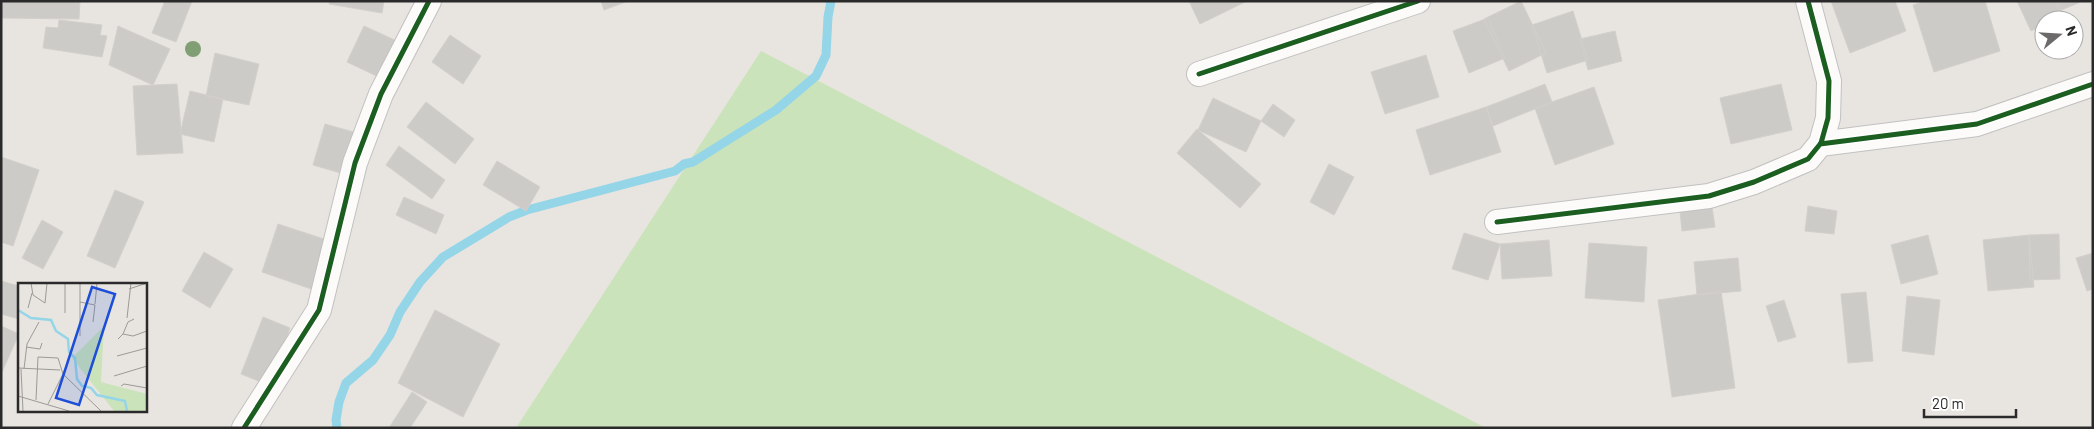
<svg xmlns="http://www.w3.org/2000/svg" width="2094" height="429" font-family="Barlow,sans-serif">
  <rect width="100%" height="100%" fill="#e8e5e0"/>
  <!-- green -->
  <path fill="#cbe3ba" d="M761 51 1486 428H516Z"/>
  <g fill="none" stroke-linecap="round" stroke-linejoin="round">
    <!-- stream -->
    <path stroke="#95d5e8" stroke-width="9" d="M337 428 336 420 339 402 346 383 373 360 390 335 400 312 420 282 443 257 509 217 527 210 675 171 684 164 693 162 776 110 816 76 826 55 828 17 831 1"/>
  </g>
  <!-- building -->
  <path fill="#cdcbc7" stroke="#d3d0cc" d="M1 1H80L79 19 1 18Z
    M165 1H192L176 42 152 33Z
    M330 1H384L382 13 329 4Z
    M601 1H628L604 10Z
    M1189 1H1244L1245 2 1200 24Z
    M1521 1 1546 53 1509 71 1484 19Z
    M1831 1H1895L1906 31 1850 53Z
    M1925 1H1985L2000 51 1934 72 1913 5Z
    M2017 1H2057L2064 16 2055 20H2044V25L2031 31Z
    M2055 1H2083L2059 11Z
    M1573 11 1588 60 1547 73 1532 25Z
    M1488 18 1505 58 1469 73 1453 31Z
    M59 20 102 25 100 35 107 36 102 57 43 48 46 27 58 28Z
    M118 26 170 49 153 85 109 65Z
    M364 26 399 42 383 79 347 62Z
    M1615 31 1622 61 1588 70 1580 39Z
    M450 35 481 56 463 84 432 62Z
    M215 53 259 64 249 105 206 96Z
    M1426 55 1439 97 1385 114 1371 72Z
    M177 84 183 153 137 155 133 86Z
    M1545 84 1552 102 1493 126 1486 107Z
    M1781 84 1792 130 1731 144 1720 98Z
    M1594 87 1614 144 1555 165 1535 108Z
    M190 91 223 99 214 142 180 134Z
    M1213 98 1261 121 1246 152 1198 130Z
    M426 102 474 139 455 164 407 127Z
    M1273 104 1295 120 1284 137 1261 121Z
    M1486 107 1501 152 1430 175 1416 130Z
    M325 124 364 135 351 176 313 165Z
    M1197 129 1261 184 1240 208 1177 153Z
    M399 146 445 180 432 199 386 165Z
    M1 157 39 170 13 246 1 242Z
    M497 161 540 187 526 211 483 185Z
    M1329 164 1354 177 1334 215 1310 202Z
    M115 190 144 202 115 268 87 256Z
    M404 197 444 215 436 234 396 215Z
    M1808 206 1837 211 1834 234 1805 231Z
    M1712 207 1715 227 1682 231 1680 211Z
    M42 220 63 232 43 269 22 258Z
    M278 224 330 241 314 290 262 272Z
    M1464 233 1500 244 1488 280 1452 269Z
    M2059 234 2060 279 2030 280 2029 235Z
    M1928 235 1938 274 1901 284 1891 245Z
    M2029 235 2034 287 1988 291 1983 240Z
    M1549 240 1552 276 1502 279 1500 244Z
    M1589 243 1647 247 1644 302 1585 298Z
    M204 252 233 269 210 308 182 291Z
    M2093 253V289L2087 291 2076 258Z
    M1738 258 1741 291 1697 295 1694 262Z
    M1 281 19 286V319L1 314Z
    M1721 291 1735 388 1672 397 1658 300Z
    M1866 292 1873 361 1848 363 1841 294Z
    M1907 296 1940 300 1934 355 1902 351Z
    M1784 300 1796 337 1778 342 1766 306Z
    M435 310 500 344 463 417 398 383Z
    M263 317 290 328 268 385 241 374Z
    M1 326 19 334 1 374Z
    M412 392 427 402 410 428H389Z"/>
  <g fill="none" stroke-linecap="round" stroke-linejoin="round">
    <!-- street casing -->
    <g stroke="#c1c1c1" stroke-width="26">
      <path id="street" d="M1199 74 1418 1
        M1820 144 1977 124 2093 84
        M1497 222 1709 196 1754 182 1808 159 1821 143 1828 118 1829 81 1808 1
        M244 428 319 310 355 163 381 94 429 1"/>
    </g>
    <!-- street -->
    <use href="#street" stroke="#fcfbfa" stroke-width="24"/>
    <!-- cycleway casing -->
    <g stroke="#fff" stroke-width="8">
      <path id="cycleway" d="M1199 74 1418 1
        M1820 144 1977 124 2093 84
        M1497 222 1709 196 1754 182 1808 159 1821 143 1828 118 1829 81 1808 1
        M244 428 319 310 355 163 381 94 429 1"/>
    </g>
    <!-- cycleway -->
    <use href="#cycleway" stroke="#1b5e20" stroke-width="5"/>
  </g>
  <!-- trees -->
  <circle fill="#819f74" cx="193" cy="49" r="8"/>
  <!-- overview -->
  <g transform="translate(18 283)">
    <rect width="129" height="129" fill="#e8e5e0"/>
    <path d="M86 43 83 99 129 111V128H96L54 75Z" fill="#cbe3ba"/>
    <path fill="none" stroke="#95d5e8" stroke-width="2.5" d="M0 27 13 35 33 37 38 48 50 56 51 69 57 75 59 96 64 103 73 105 79 112 107 118 109 128"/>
    <path fill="none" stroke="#9c9a97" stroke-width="1" d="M13 0 15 12 27 20 29 0M47 0V30M62 0V53M111 6 129 0M62 19 77 22 75 39M77 21 79 0M10 25 14 10M109 35 113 0M105 51 110 39 116 36M100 56 105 51 115 53 129 48M8 64 22 66 24 60M99 73 129 65M0 85 42 87M3 86 5 128M6 86 9 61 21 39M96 93 129 83M103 103 106 101 129 105M0 113 51 128M18 117 20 74 40 75 45 91 83 128M30 121 45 91"/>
    <path fill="#1d4ed8" fill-opacity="0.15" stroke="#1d4ed8" stroke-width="2.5" d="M74 4 97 11 61 122 38 115Z"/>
    <rect width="129" height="129" fill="none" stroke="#2a2a2a" stroke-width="2.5"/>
  </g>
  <!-- border -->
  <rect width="2094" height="429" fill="none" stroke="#2a2a2a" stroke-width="5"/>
  <!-- north arrow -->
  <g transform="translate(2059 35) rotate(72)"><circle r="24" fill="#ffffff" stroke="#aaaaaa"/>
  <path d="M0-4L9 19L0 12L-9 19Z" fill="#6c6b6a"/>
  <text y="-8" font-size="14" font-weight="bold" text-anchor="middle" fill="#2a2a2a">N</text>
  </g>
  <!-- scale -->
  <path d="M1924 409v8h92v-8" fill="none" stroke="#2a2a2a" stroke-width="2.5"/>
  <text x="1932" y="409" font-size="15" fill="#2a2a2a" stroke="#ffffff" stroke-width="4" paint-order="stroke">20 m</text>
</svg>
